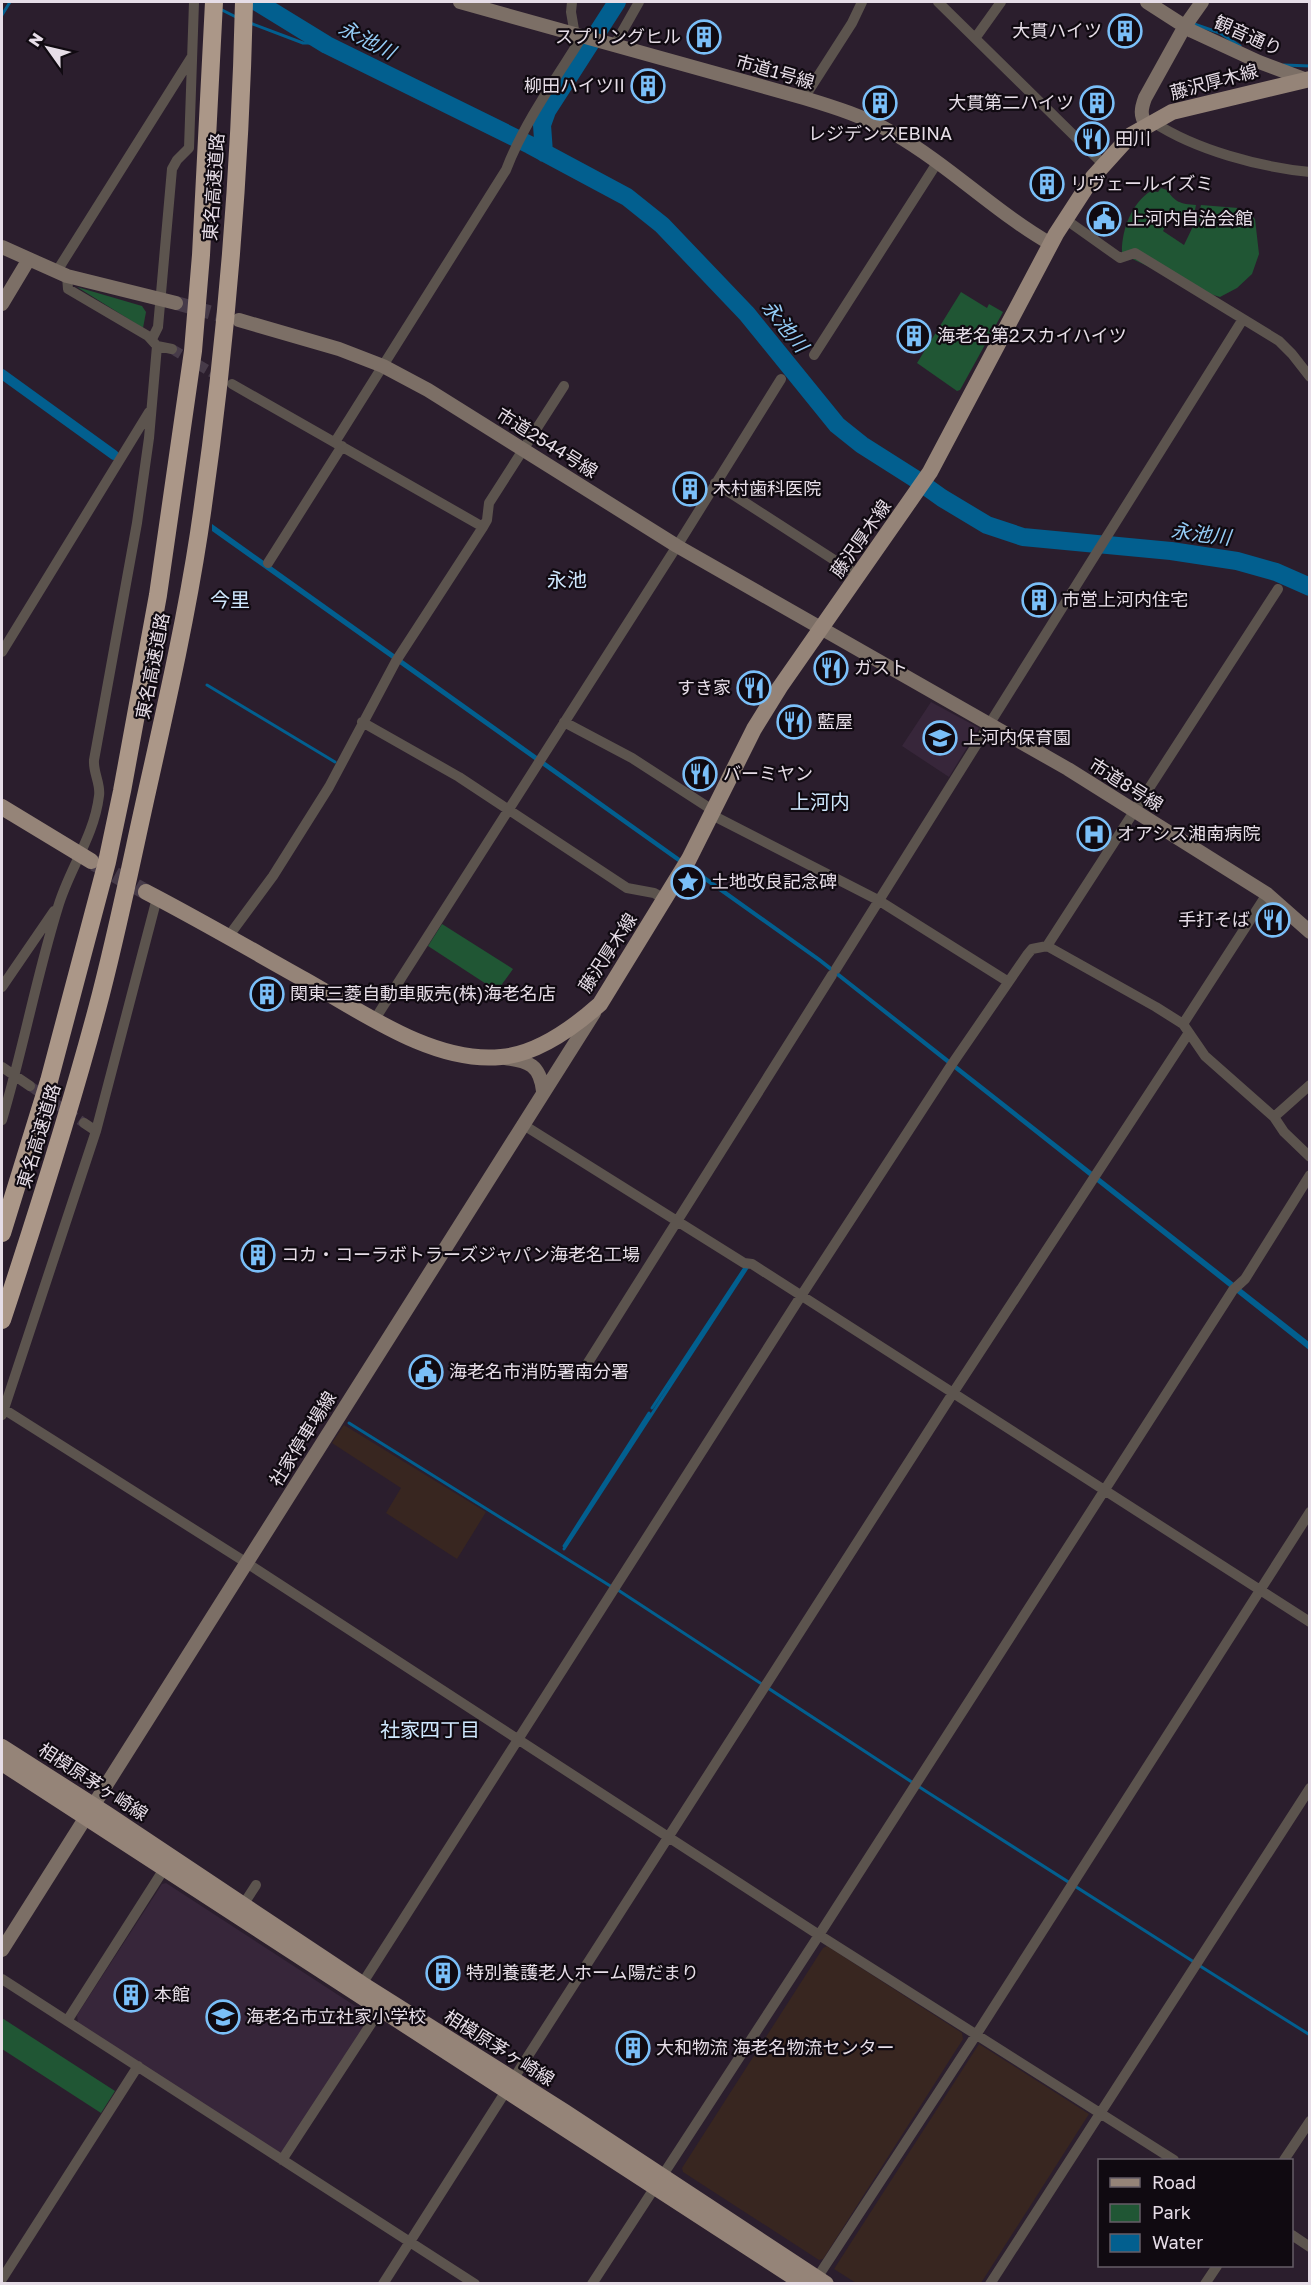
<svg xmlns="http://www.w3.org/2000/svg" width="1311" height="2285" font-family="'Golos Text','Noto Sans JP',sans-serif">
  <rect width="100%" height="100%" fill="#2b1e2d"/>
  <!-- industrial -->
  <path fill="#382620" d="M344 1425 486 1512 457 1559 386 1513 401 1488 332 1443Z
    M827 1946 962 2033 963 2039 823 2259 819 2260 683 2172 682 2168 823 1948Z
    M979 2044 1089 2114 981 2283H856L834 2269Z"/>
  <!-- built -->
  <path fill="#37263a" d="M931 702 979 728 949 777 902 746Z
    M166 1883 369 2015 370 2019 284 2152 279 2153 78 2023 77 2015 162 1884Z"/>
  <!-- green -->
  <path fill="#205634" d="M1161 188 1167 190C1175 202 1180 204 1196 205L1194 215 1189 222 1177 213 1170 218 1163 231 1184 245 1198 216 1201 205 1238 208 1248 212 1255 219 1259 254 1252 274 1237 288 1220 297 1200 291 1122 254C1121 232 1131 203 1151 191L1158 192Z
    M77 287 142 306 146 312 143 328Z
    M961 292 987 308 989 304 1003 312 960 390 957 391 917 363Z
    M442 924 513 969 497 991 428 946Z
    M2 2018 115 2091 101 2113 2 2049Z"/>
  <!-- water -->
  <path fill="#025f8f" d="M212 524 820 958 1309 1342V1350L819 962 212 531Z"/>
  <g fill="none" stroke-linecap="round" stroke-linejoin="round">
    <!-- stream -->
    <path stroke="#025f8f" stroke-width="3" d="M220 9 238 18
      M2 15 10 2
      M250 23 303 43H323
      M1194 24 1220 33 1240 46
      M1284 65 1310 66
      M207 685 335 762
      M652 1408 744 1269
      M349 1423 612 1587
      M564 1546 649 1413
      M564 1549 747 1268
      M618 1590 924 1790 1194 1962
      M1200 1966 1310 2035"/>
    <!-- canal -->
    <path stroke="#025f8f" stroke-width="10" d="M2 374 114 455"/>
    <!-- river -->
    <path stroke="#025f8f" stroke-width="18" d="M257 2 327 45 530 145 627 197 662 225 747 314 837 425 862 445 914 478 942 498 987 525 1023 537 1171 551 1237 561 1276 572 1310 587
      M544 153 542 125 547 111 617 2"/>
    <!-- street-tunnel -->
    <path stroke="#473b49" stroke-width="10" stroke-dasharray="10 5" stroke-linecap="butt" d="M172 349 221 378
      M30 1086 84 1123"/>
    <!-- secondary-tunnel -->
    <path stroke="#473b49" stroke-width="14" stroke-dasharray="14 7" stroke-linecap="butt" d="M176 303 234 319"/>
    <!-- primary-tunnel -->
    <path stroke="#473b49" stroke-width="16" stroke-dasharray="16 8" stroke-linecap="butt" d="M94 863 146 892"/>
    <!-- street -->
    <path stroke="#5c544e" stroke-width="10" d="M572 2 571 12 575 35
      M938 2 1103 164
      M976 37 1001 2
      M614 46 639 2
      M804 98 852 23 862 2
      M1153 122C1196 150 1259 167 1310 172
      M1065 219 1120 258 1135 253 1279 341 1292 354 1310 377
      M57 271 191 58
      M67 276 68 289 148 336 157 346 172 349
      M152 339 158 327 172 169 177 160 189 148 194 2
      M814 355 937 163
      M232 384 483 527
      M335 442 506 170C524 123 555 80 582 37
      M715 483 859 576
      M268 563 342 446
      M2 652 149 412
      M362 722 459 777 627 888 654 893 665 899
      M564 722 632 758 714 811
      M712 815 878 900 1007 981
      M228 937 273 876 329 787 396 661 483 527 487 520 489 503 564 386
      M1047 946 1156 1007 1183 1024 1205 1056 1274 1117 1284 1132 1310 1157
      M836 969 1243 319
      M2 987 54 911
      M375 1019 677 546 781 379
      M1183 1024 1267 894
      M2 1067 30 1086
      M1274 1117 1310 1085
      M2 1120C23 1050 36 978 58 907 69 869 94 837 99 796 101 784 93 773 94 760L137 523 149 438 157 346
      M84 1123 96 1131
      M522 1124 744 1263 752 1264 1310 1622
      M584 1369 832 975
      M2 1408 239 1558 819 1935 1174 2160
      M2 1415 96 1131 157 898
      M243 1905 256 1885
      M2 1979 475 2284
      M362 1984 801 1296 950 1067 1027 955 1032 949 1047 946 1278 589
      M67 2021 164 1869
      M512 2081 953 1393 1188 1034
      M282 2160 380 2010
      M1284 2160 1310 2121
      M1292 2235 1310 2247
      M817 2278 976 2035 1310 1512
      M2 2279 138 2066
      M383 2284 506 2091
      M592 2284 819 1935 1233 1290 1245 1279 1310 1175
      M990 2284 1310 1788
      M1205 2284 1217 2266"/>
    <!-- secondary -->
    <path stroke="#7c6f66" stroke-width="14" d="M460 2 804 98C834 107 866 117 893 133 949 165 995 212 1051 244
      M1147 2 1192 31 1259 62 1307 80
      M1146 125C1140 115 1141 109 1145 98L1185 26 1202 2
      M2 247 67 276 176 303
      M2 304 29 259
      M239 320 339 349 383 366 428 390 677 546 1068 769 1267 894 1310 932
      M505 1058C529 1061 540 1065 543 1091
      M2 1950 594 1013"/>
    <!-- primary -->
    <path stroke="#958478" stroke-width="16" d="M2 807 91 861
      M146 892C200 920 253 951 305 980 362 1012 434 1064 501 1057 538 1054 573 1028 600 1004L689 859 754 729 780 687 930 472 1056 234 1093 177 1131 135 1172 112 1310 79
      M2 1747 107 1814 362 1984 565 2112 826 2284
      M2 1763 804 2284"/>
    <!-- highway -->
    <path stroke="#ab9788" stroke-width="18" d="M2 1233 49 1081 107 862 122 791 158 595 193 351 201 255 214 2
      M2 1320C36 1217 69 1114 97 1009 115 942 129 873 144 805 164 715 185 625 199 533 225 358 240 179 244 2"/>
  </g>
  <!-- icons -->
  <defs>
    <g id="building-ring" transform="scale(1.725)"><circle r="9.5" fill="#100a11" stroke="#7abff8" stroke-width="1.5"/><path d="M-4-6H4V6H1V3H-1V6H-4ZM-2.5-4.3h1.7v1.8h-1.7ZM.8-4.3h1.7v1.8H.8ZM-2.5-1h1.7V.8h-1.7ZM.8-1h1.7V.8H.8Z" fill="#7abff8"/></g>
    <g id="restaurant-ring" transform="scale(1.725)"><circle r="9.5" fill="#100a11" stroke="#7abff8" stroke-width="1.5"/><path d="M-5-6h1v4h1v-4h1v4h1v-4h1v5L-1.5 .5V6h-2V.5L-5-1ZM5-6V6H3V1.5H1.5Q1.5-4 5-6Z" fill="#7abff8"/></g>
    <g id="civic-ring" transform="scale(1.725)"><circle r="9.5" fill="#100a11" stroke="#7abff8" stroke-width="1.5"/><path d="M-.6-6.5H3V-4.5H.6V-3L4-1V1h2V6H-6V1h2V-1L-.6-3ZM-1.2 2.5V6h2.4V2.5Z" fill="#7abff8"/></g>
    <g id="school-ring" transform="scale(1.725)"><circle r="9.5" fill="#100a11" stroke="#7abff8" stroke-width="1.5"/><path d="M0-5L7-2L0 1L-7-2ZM-4 1L0 2.5L4 1V4Q0 6-4 4Z" fill="#7abff8"/></g>
    <g id="hospital-ring" transform="scale(1.725)"><circle r="9.5" fill="#100a11" stroke="#7abff8" stroke-width="1.5"/><path d="M-5-5h3v3.5h4V-5h3V5h-3V1.5h-4V5h-3Z" fill="#7abff8"/></g>
    <g id="sight-ring" transform="scale(1.725)"><circle r="9.5" fill="#100a11" stroke="#7abff8" stroke-width="1.5"/><path d="M0-6L1.8-2.2L6-1.7L2.9 1.2L3.7 5.4L0 3.3L-3.7 5.4L-2.9 1.2L-6-1.7L-1.8-2.2Z" fill="#7abff8"/></g>
  </defs>
  <g fill-rule="evenodd">
    <use href="#building-ring" x="1125" y="31"/>
    <use href="#building-ring" x="704" y="37"/>
    <use href="#building-ring" x="648" y="86"/>
    <use href="#building-ring" x="880" y="103"/>
    <use href="#building-ring" x="1097" y="103"/>
    <use href="#restaurant-ring" x="1092" y="139"/>
    <use href="#building-ring" x="1047" y="184"/>
    <use href="#civic-ring" x="1104" y="219"/>
    <use href="#building-ring" x="914" y="336"/>
    <use href="#building-ring" x="690" y="489"/>
    <use href="#building-ring" x="1039" y="600"/>
    <use href="#restaurant-ring" x="831" y="668"/>
    <use href="#restaurant-ring" x="754" y="688"/>
    <use href="#restaurant-ring" x="794" y="722"/>
    <use href="#school-ring" x="940" y="738"/>
    <use href="#restaurant-ring" x="700" y="774"/>
    <use href="#hospital-ring" x="1094" y="834"/>
    <use href="#sight-ring" x="688" y="882"/>
    <use href="#restaurant-ring" x="1273" y="920"/>
    <use href="#building-ring" x="267" y="994"/>
    <use href="#building-ring" x="258" y="1255"/>
    <use href="#civic-ring" x="426" y="1372"/>
    <use href="#building-ring" x="443" y="1973"/>
    <use href="#building-ring" x="131" y="1995"/>
    <use href="#school-ring" x="223" y="2017"/>
    <use href="#building-ring" x="633" y="2048"/>
  </g>
  <g text-anchor="middle" stroke-width="4.5" stroke-linejoin="round" paint-order="stroke">
    <!-- poi labels -->
    <g font-size="18" fill="#e6dde7" stroke="#100a11" text-anchor="start">
      <text x="1102" y="37" text-anchor="end">大貫ハイツ</text>
      <text x="681" y="43" text-anchor="end">スプリングヒル</text>
      <text x="625" y="92" text-anchor="end">柳田ハイツII</text>
      <text x="1074" y="109" text-anchor="end">大貫第二ハイツ</text>
      <text x="880" y="140" text-anchor="middle">レジデンスEBINA</text>
      <text x="1115" y="145">田川</text>
      <text x="1070" y="190">リヴェールイズミ</text>
      <text x="1127" y="225">上河内自治会館</text>
      <text x="937" y="342">海老名第2スカイハイツ</text>
      <text x="713" y="495">木村歯科医院</text>
      <text x="1062" y="606">市営上河内住宅</text>
      <text x="854" y="674">ガスト</text>
      <text x="731" y="694" text-anchor="end">すき家</text>
      <text x="817" y="728">藍屋</text>
      <text x="963" y="744">上河内保育園</text>
      <text x="723" y="780">バーミヤン</text>
      <text x="1117" y="840">オアシス湘南病院</text>
      <text x="711" y="888">土地改良記念碑</text>
      <text x="1250" y="926" text-anchor="end">手打そば</text>
      <text x="290" y="1000">関東三菱自動車販売(株)海老名店</text>
      <text x="281" y="1261">コカ・コーラボトラーズジャパン海老名工場</text>
      <text x="449" y="1378">海老名市消防署南分署</text>
      <text x="466" y="1979">特別養護老人ホーム陽だまり</text>
      <text x="154" y="2001">本館</text>
      <text x="246" y="2023">海老名市立社家小学校</text>
      <text x="656" y="2054">大和物流 海老名物流センター</text>
    </g>
    <!-- street labels -->
    <g font-size="18" fill="#e6dde7" stroke="#100a11">
      <text transform="translate(1248 36) rotate(24)" y="6">観音通り</text>
      <text transform="translate(775 72) rotate(16)" y="6">市道1号線</text>
      <text transform="translate(1214 82) rotate(-15)" y="6">藤沢厚木線</text>
      <text transform="translate(214 187) rotate(-86)" y="6">東名高速道路</text>
      <text transform="translate(547 443) rotate(32)" y="6">市道2544号線</text>
      <text transform="translate(861 539) rotate(-55)" y="6">藤沢厚木線</text>
      <text transform="translate(153 666) rotate(-79)" y="6">東名高速道路</text>
      <text transform="translate(1126 785) rotate(32)" y="6">市道8号線</text>
      <text transform="translate(608 953) rotate(-57)" y="6">藤沢厚木線</text>
      <text transform="translate(39 1136) rotate(-73)" y="6">東名高速道路</text>
      <text transform="translate(303 1439) rotate(-58)" y="6">社家停車場線</text>
      <text transform="translate(93 1782) rotate(33)" y="6">相模原茅ヶ崎線</text>
      <text transform="translate(499 2048) rotate(32)" y="6">相模原茅ヶ崎線</text>
    </g>
    <!-- water labels -->
    <g font-size="20" font-style="italic" fill="#95cdf7" stroke="#100a11">
      <text transform="translate(367 40) rotate(27)" y="7">永池川</text>
      <text transform="translate(785 326) rotate(51)" y="7">永池川</text>
      <text transform="translate(1201 534) rotate(7)" y="7">永池川</text>
    </g>
    <!-- neighbourhood labels -->
    <g font-size="20" fill="#cfe8fe" stroke="#100a11">
      <text x="567" y="587">永池</text>
      <text x="230" y="607">今里</text>
      <text x="820" y="809">上河内</text>
      <text x="430" y="1737">社家四丁目</text>
    </g>
  </g>
  <!-- border -->
  <rect width="1311" height="2285" fill="none" stroke="#e6dde7" stroke-width="6"/>
  <!-- legend -->
  <rect x="1098" y="2159" width="195" height="108" fill="#100a11" stroke="#665e67" stroke-width="1.5"/>
  <rect x="1110" y="2178" width="30" height="9" fill="#958478" stroke="#665e67" stroke-width="1.5"/>
  <text x="1152" y="2189" font-size="18" fill="#e6dde7">Road</text>
  <rect x="1110" y="2204" width="30" height="18" fill="#205634" stroke="#665e67" stroke-width="1.5"/>
  <text x="1152" y="2219" font-size="18" fill="#e6dde7">Park</text>
  <rect x="1110" y="2234" width="30" height="18" fill="#025f8f" stroke="#665e67" stroke-width="1.5"/>
  <text x="1152" y="2249" font-size="18" fill="#e6dde7">Water</text>
  <!-- north arrow -->
  <g transform="translate(48 48) rotate(304)" stroke="#100a11" stroke-width="4.5" paint-order="stroke">
  <path d="M0-4.5L10 22L0 15L-10 22Z" fill="#e6dde7"/>
  <text y="-9" font-size="16" font-weight="bold" text-anchor="middle" fill="#e6dde7">N</text>
  </g>
</svg>
